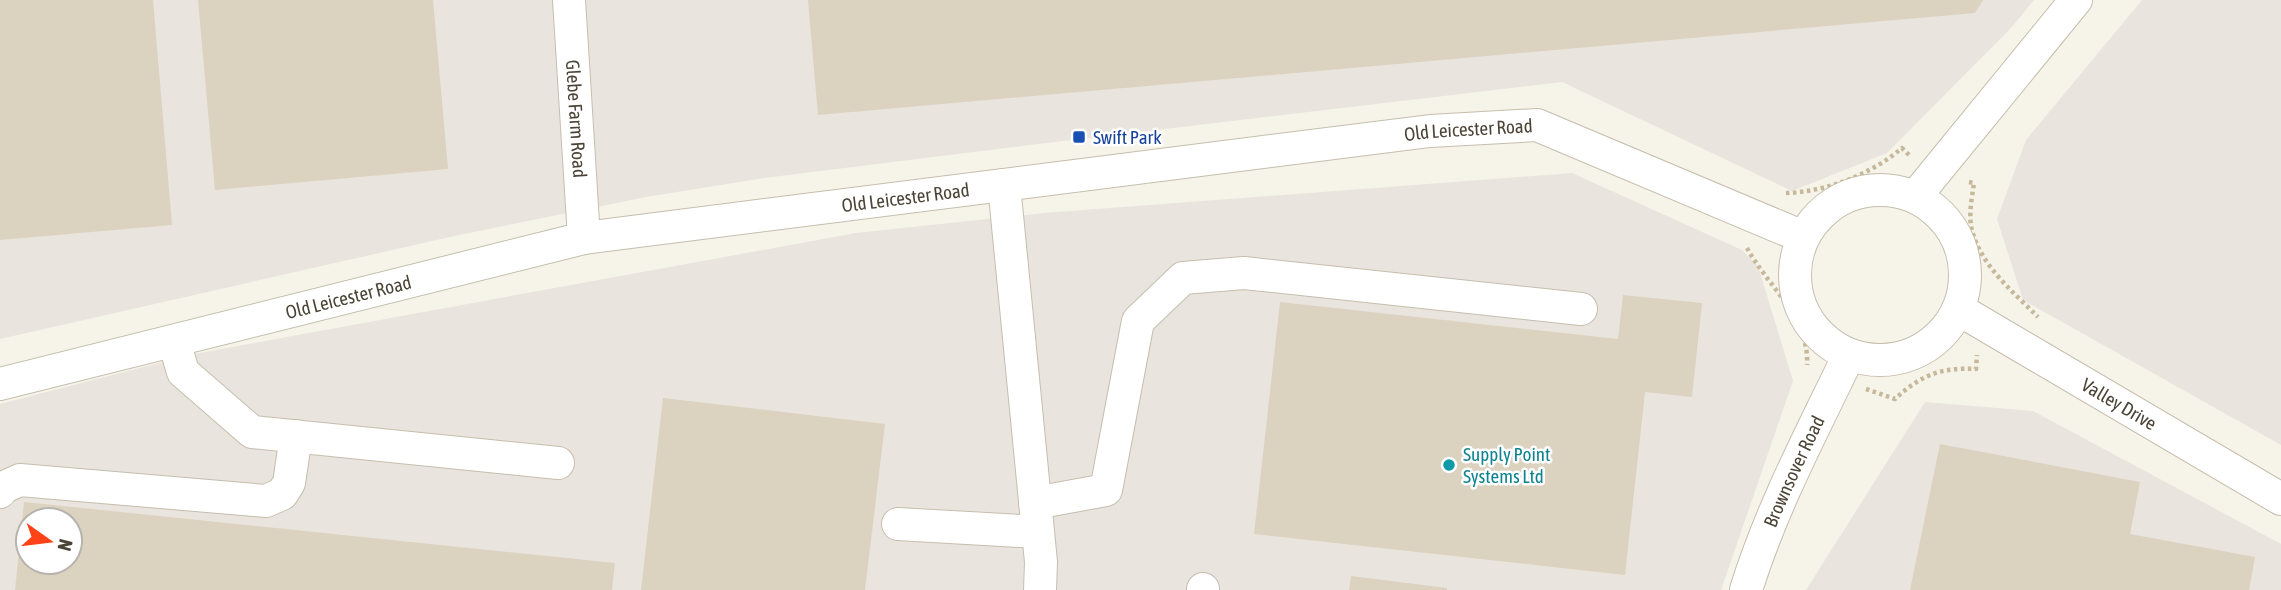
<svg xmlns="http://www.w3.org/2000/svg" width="2281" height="590" font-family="'Asap Condensed',sans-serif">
  <rect width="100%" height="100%" fill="#f6f3e9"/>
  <!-- industrial -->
  <path fill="#e9e4de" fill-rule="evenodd" d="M0 0H2034L2011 28 1887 153 1792 191 1562 82 1038 144 764 178 646 197 454 236 0 339Z
    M2142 0H2281V445L2023 300 1997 219 2026 140Z
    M1572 173 1742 250 1758 266 1793 381 1721 590H0V404L194 354 856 233 1044 213ZM28 520H70V562H28Z
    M1925 402 2033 411 2281 544V590H1806Z"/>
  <!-- building -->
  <path fill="#dcd2c0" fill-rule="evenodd" d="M0 0H153L172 225 0 240Z
    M198 0H433L448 169 215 190Z
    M808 0H1983L1975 13 818 115Z
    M1623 295 1702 303 1692 397 1645 392 1625 575 1254 534 1280 302 1618 339Z
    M663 398 885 424 865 590H641Z
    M1940 444 2140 482 2130 534 2255 557 2249 590H1910Z
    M24 502 615 563 612 590H15ZM28 520H70V562H28Z
    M1351 576 1447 588V590H1349Z"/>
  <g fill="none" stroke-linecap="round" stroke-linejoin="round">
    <!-- minor casing -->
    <g stroke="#c6bead" stroke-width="34">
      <g id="minor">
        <path id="s1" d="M569 0 584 238"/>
        <path d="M1004 185 1041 562 1040 590"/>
        <circle cx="1880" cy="275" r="85"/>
        <path d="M1915 197 2076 0"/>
        <path id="s2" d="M1958 309 2281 499"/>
        <path d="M174 341 183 372 252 432 558 463"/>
        <path id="s3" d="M0 384 584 238 1430 131 1537 125 1803 237"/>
        <path d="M0 492 2 488 20 480 266 501 282 494 289 483 296 436"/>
        <path d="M1035 503 1106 490 1138 321 1183 278 1244 273 1581 309"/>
        <path d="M898 524 1038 532"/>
        <path d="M1203 590V589"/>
        <path id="s4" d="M1746 590C1771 509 1812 432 1849 355"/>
      </g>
    </g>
    <!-- path -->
    <path stroke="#c6b89a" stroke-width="4.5" stroke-dasharray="3.5 3.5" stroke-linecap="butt" d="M1969 182 1974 183C1972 197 1969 212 1971 226 1978 263 2013 292 2038 317
      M1786 193C1826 192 1872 174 1902 148L1910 156
      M1747 248C1767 285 1810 319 1807 365
      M1866 389 1895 399C1921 375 1941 367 1976 369L1977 355"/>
    <!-- minor -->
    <use href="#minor" stroke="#fff" stroke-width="32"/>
  </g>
  <!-- markers -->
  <rect fill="#1a4fb4" stroke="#fff" stroke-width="2.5" x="1072" y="130" width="14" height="14" rx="3.5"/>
  <circle fill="#0f9aa8" stroke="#fff" stroke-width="2.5" cx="1449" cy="465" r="7"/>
  <g text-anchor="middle" stroke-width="5" stroke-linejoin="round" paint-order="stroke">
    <!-- street labels -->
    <g font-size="19" fill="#4b4436" stroke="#fff">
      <text dy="7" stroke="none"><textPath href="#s1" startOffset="119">Glebe Farm Road</textPath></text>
      <text dy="7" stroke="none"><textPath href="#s3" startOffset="1493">Old Leicester Road</textPath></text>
      <text dy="7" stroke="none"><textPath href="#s3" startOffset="926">Old Leicester Road</textPath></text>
      <text dy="7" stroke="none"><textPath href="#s3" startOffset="359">Old Leicester Road</textPath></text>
      <text dy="7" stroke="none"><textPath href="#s2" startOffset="187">Valley Drive</textPath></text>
      <text dy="7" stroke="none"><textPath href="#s4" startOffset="128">Brownsover Road</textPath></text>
    </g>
    <!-- transit labels -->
    <g font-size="19" fill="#164399" stroke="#fff" text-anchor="start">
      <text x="1093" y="144">Swift Park</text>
    </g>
    <!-- culture labels -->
    <g font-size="19" fill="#0d838f" stroke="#fff" text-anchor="start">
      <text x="1463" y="461">Supply Point<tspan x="1463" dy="22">Systems Ltd</tspan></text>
    </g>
  </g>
  <!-- north arrow -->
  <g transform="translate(49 541) rotate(104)"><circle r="33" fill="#ffffff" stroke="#b7b4af" stroke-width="2"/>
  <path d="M0-5L12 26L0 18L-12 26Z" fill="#ff4217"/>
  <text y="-10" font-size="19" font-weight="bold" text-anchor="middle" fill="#4b4436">N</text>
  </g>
</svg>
